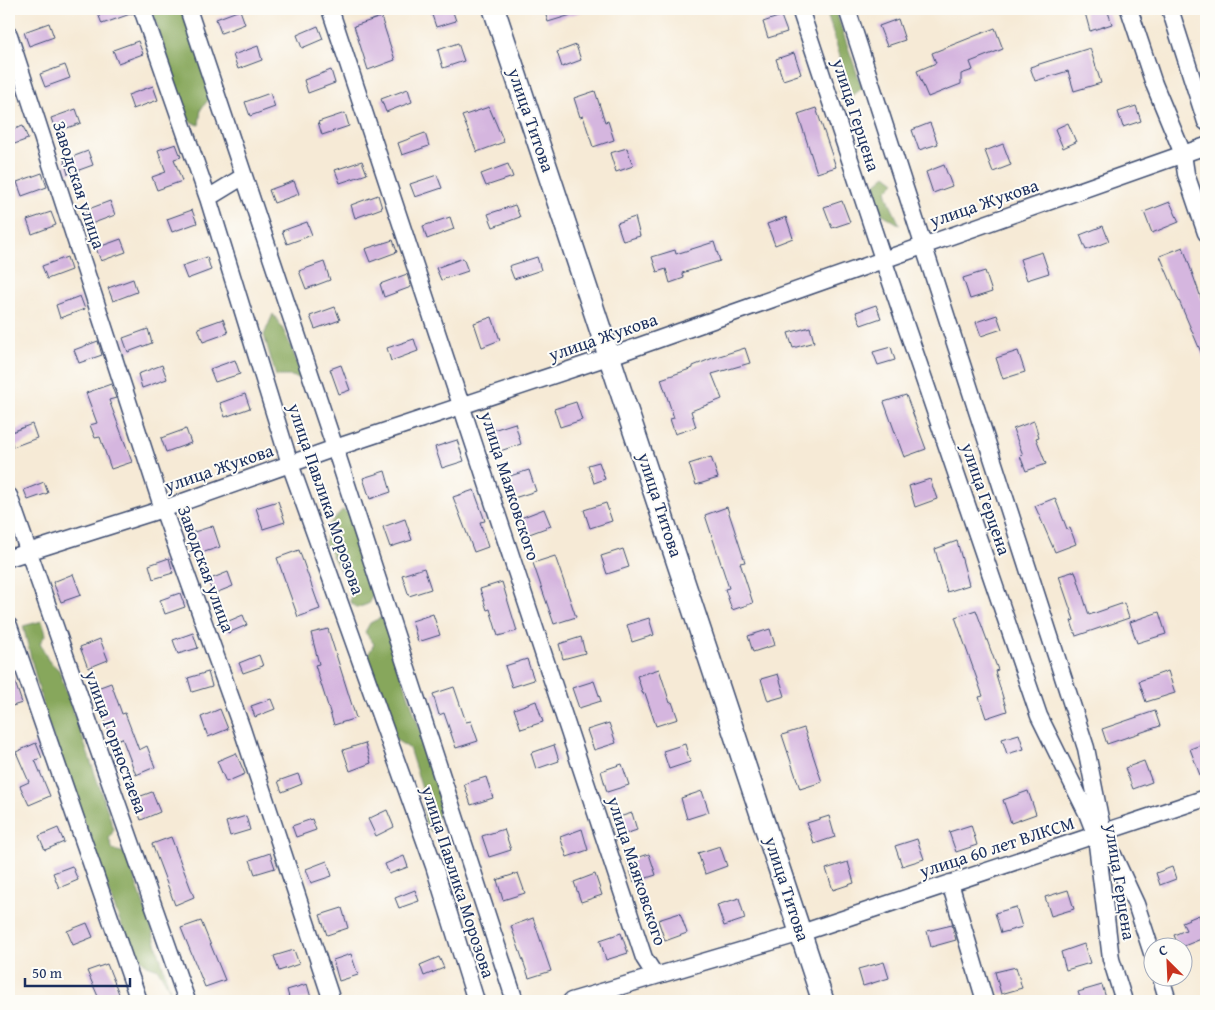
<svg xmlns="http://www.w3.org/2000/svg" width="1215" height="1010" font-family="'Gentium Book Plus',serif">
  <rect width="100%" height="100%" fill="#fdfcf7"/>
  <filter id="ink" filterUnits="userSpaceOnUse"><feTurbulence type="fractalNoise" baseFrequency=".02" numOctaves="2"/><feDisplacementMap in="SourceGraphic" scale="10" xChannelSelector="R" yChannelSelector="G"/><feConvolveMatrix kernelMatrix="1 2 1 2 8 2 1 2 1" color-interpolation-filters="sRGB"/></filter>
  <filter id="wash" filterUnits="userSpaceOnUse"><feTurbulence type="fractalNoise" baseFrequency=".0096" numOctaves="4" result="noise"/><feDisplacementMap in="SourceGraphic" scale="20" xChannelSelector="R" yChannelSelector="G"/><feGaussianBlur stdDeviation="1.12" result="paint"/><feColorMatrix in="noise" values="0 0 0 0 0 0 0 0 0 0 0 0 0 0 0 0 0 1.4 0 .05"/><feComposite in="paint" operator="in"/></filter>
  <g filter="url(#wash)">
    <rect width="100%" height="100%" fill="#f6ead6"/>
    <!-- forest -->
    <path fill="#87a75b" stroke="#516b5c" d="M152 9H184L210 84 209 99 201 109 199 125 189 121 182 107Z
      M826 9H835L862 88 849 99 839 91 844 70Z
      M886 175 895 182 886 191 891 206 900 225 881 213 869 189Z
      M273 314C288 334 295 356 302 379L291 376H276L264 335Z
      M342 510 351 514 374 593 368 604 357 608 350 602 351 592 358 589 352 577 341 572 325 543 328 526Z
      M382 617 443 798 432 833 425 822 423 792 409 748 396 740 383 712 384 696 373 680 366 659 374 644 365 632 370 623Z
      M42 621 46 634 40 643 48 660 59 670 114 829 109 839 113 850 126 853 151 926 170 990 158 969 147 965 130 946 112 901 46 718 23 626Z"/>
    <g id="blocks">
      <!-- building -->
      <path fill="#d5b6df" d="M103 9H132L133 13 102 24 97 11Z
        M430 9H452L456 21 436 27Z
        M544 9H583L584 11 548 22Z
        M1084 9H1107L1112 24 1090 31Z
        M240 10 245 24 221 33 216 19Z
        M781 16 787 32 768 38 763 22Z
        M381 17 395 60 368 70 354 26Z
        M898 19 905 40 887 46 879 26Z
        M49 23 54 37 29 46 24 32Z
        M318 26 323 39 302 48 297 35Z
        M995 28 1003 49 970 62 973 70 961 74V84L928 97 917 71 936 63 932 53Z
        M138 41 143 54 118 63 113 50Z
        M458 43 464 61 443 68 438 50Z
        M576 45 581 60 562 67 557 52Z
        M258 46 262 60 238 69 233 55Z
        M1090 48 1101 83 1074 91 1068 71 1035 81 1030 67Z
        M794 53 801 74 783 80 776 59Z
        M65 65 70 78 45 87 40 74Z
        M331 70 335 83 308 93 304 80Z
        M153 86 158 100 133 109 128 95Z
        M408 89 412 102 386 112 381 99Z
        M595 91 605 122 608 121 614 140 593 147 583 116 580 117 574 98Z
        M270 93 275 107 250 116 245 102Z
        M1136 106 1141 121 1123 127 1118 112Z
        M489 107 504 142 477 152 462 116Z
        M816 108 836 167 817 173 798 114Z
        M76 109 81 123 56 132 51 118Z
        M345 113 349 126 322 135 318 122Z
        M930 123 938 144 919 150 912 130Z
        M1068 123 1076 142 1063 148 1055 129Z
        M23 126 28 139 9 146V131Z
        M425 133 429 146 402 155 398 143Z
        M176 144 181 157 174 159 182 181 157 190 152 177 166 172 158 150Z
        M1003 144 1011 165 993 172 985 151Z
        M627 148 633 166 616 172 610 153Z
        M88 151 93 165 68 174 64 160Z
        M362 161 367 174 340 183 335 170Z
        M508 164 513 177 486 186 481 174Z
        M944 165 952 186 933 193 926 172Z
        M42 173 47 187 22 196 17 182Z
        M437 175 442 188 415 197 410 184Z
        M294 181 299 194 274 203 269 190Z
        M378 195 382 208 355 218 351 205Z
        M110 201 115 215 91 224 86 210Z
        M842 201 850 222 832 228 824 207Z
        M1170 202 1179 222 1152 233 1144 212Z
        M515 205 520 217 493 227 488 214Z
        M192 210 197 223 172 232 167 219Z
        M51 212 56 225 32 234 27 220Z
        M450 217 454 229 427 239 423 226Z
        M635 217 640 236 623 241 617 223Z
        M786 217 793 238 775 245 767 224Z
        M307 222 312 235 287 244 282 231Z
        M1103 226 1109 241 1086 250 1080 235Z
        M121 239 126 252 101 261 96 248Z
        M393 240 397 252 370 262 365 249Z
        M714 242 720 261 682 273 684 278 670 283 666 269 657 272 652 257 675 250 676 254Z
        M1183 247 1206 312V364L1160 256Z
        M1042 252 1049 273 1027 280 1020 259Z
        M67 257 71 270 47 279 42 266Z
        M207 257 211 270 187 279 182 266Z
        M537 257 541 270 514 279 509 266Z
        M463 258 468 271 441 280 436 268Z
        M324 262 330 280 306 289 299 271Z
        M985 271 992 292 970 299 963 278Z
        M407 274 411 287 384 297 380 284Z
        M133 279 137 292 113 301 108 288Z
        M80 296 85 309 60 318 56 305Z
        M876 305 881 318 861 325 856 312Z
        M335 307 340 320 315 329 310 316Z
        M997 315 1002 329 981 336 976 322Z
        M492 317 500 340 482 347 474 323Z
        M223 319 228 333 203 342 198 328Z
        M810 327 814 342 793 348 788 333Z
        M148 329 152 343 128 352 123 338Z
        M414 339 418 351 391 361 387 348Z
        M98 341 102 355 79 363 74 350Z
        M891 347 895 360 878 365 873 352Z
        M745 348 750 363 712 374 722 399 691 411 696 427 675 434 670 419 674 418 661 379 693 368V366L713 358Z
        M1018 351 1025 372 1003 379 996 358Z
        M235 360 240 374 215 382 210 369Z
        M162 365 167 379 142 388 138 374Z
        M341 365 350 390 339 394 330 369Z
        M111 384 116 398 109 400 132 462 111 469 100 437 95 438 90 425 97 423 86 393Z
        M245 394 250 408 225 417 220 403Z
        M906 395 926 449 904 457 884 402Z
        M576 402 582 420 560 427 554 409Z
        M1034 421 1039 437 1036 438 1046 464 1026 471 1020 456 1023 455 1013 429Z
        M515 423 521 444 500 451 493 430Z
        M32 424 37 438 13 447 9 433Z
        M186 429 191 443 166 452 161 438Z
        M457 440 464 461 442 468 435 447Z
        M711 457 718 478 696 485 689 464Z
        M599 462 605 479 594 483 588 465Z
        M529 470 536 491 514 498 507 477Z
        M385 471 391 492 370 499 363 478Z
        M930 479 937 499 915 507 909 486Z
        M44 482 48 493 28 500 24 490Z
        M474 490 485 521 480 522 488 547 474 552 453 497Z
        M1055 498 1067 529 1070 528 1076 544 1055 552 1035 506Z
        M278 501 285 522 263 529 256 508Z
        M606 503 612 521 590 528 584 510Z
        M727 507 745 562 740 563 753 603 732 610 725 589 729 588 705 515Z
        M544 509 551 526 524 536 518 519Z
        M405 519 412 540 390 547 383 527Z
        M213 526 220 547 198 554 191 533Z
        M957 541 969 585 947 592 935 549Z
        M623 549 629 567 607 574 601 556Z
        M299 550 320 609 298 617 277 558Z
        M555 556 576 617 554 624 533 563Z
        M169 558 173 573 153 579 149 565Z
        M424 568 431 589 409 596 402 575Z
        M1075 571 1089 615 1124 603 1129 618 1076 636 1071 621 1074 620 1059 576Z
        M228 572 233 586 213 594 208 580Z
        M73 574 81 595 61 602 53 582Z
        M502 582 517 631 498 636 490 609 487 610 480 589Z
        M180 593 185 607 165 614 160 600Z
        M976 610 998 670 995 671 1007 711 986 718 979 697 983 696 955 617Z
        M1159 612 1166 634 1137 643 1130 622Z
        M433 614 440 635 418 642 412 621Z
        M243 615 247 625 228 633 224 623Z
        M649 618 654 635 632 642 627 625Z
        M328 629 356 718 334 725 315 665 319 664 311 633Z
        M770 629 775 645 753 652 748 636Z
        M193 633 198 648 178 654 173 640Z
        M581 637 585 653 563 659 559 644Z
        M100 639 108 660 88 668 80 647Z
        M259 655 263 666 243 673 239 663Z
        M527 659 534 680 512 687 505 666Z
        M659 669 670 703 672 702 678 719 656 726 645 693 643 694 637 676Z
        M9 670H11L22 703 9 707Z
        M1168 671 1175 693 1146 702 1139 681Z
        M208 672 212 686 192 692 188 678Z
        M778 674 785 696 768 701 761 679Z
        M594 681 601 701 579 708 572 688Z
        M111 683 122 714 125 713 139 750 147 746 155 767 136 775 122 738 113 741 92 690Z
        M454 687 466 722 471 721 478 741 456 748 444 713 439 715 433 694Z
        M271 699 275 709 255 717 251 706Z
        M536 701 543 722 521 729 514 709Z
        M220 709 228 729 208 737 201 717Z
        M1155 711 1160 726 1107 744 1102 729Z
        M609 723 616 743 594 750 587 730Z
        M804 728 822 782 800 789 782 735Z
        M1019 734 1024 749 1007 754 1002 739Z
        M36 743 42 758 35 760 50 796 29 805 20 786 29 782 16 752Z
        M365 743 371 763 350 771 343 750Z
        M1206 743V788H1205L1190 749Z
        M685 744 690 762 669 769 663 751Z
        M554 745 559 761 536 769 531 753Z
        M236 753 245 774 226 782 217 761Z
        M1144 761 1152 782 1133 789 1125 768Z
        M622 764 629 785 607 792 601 771Z
        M298 774 302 784 282 792 278 781Z
        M486 777 493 798 471 805 464 784Z
        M702 791 709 812 687 819 681 798Z
        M1028 791 1036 814 1011 823 1003 800Z
        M152 792 160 812 141 820 133 799Z
        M387 810 394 827 376 836 368 819Z
        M632 813 637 830 622 835 616 818Z
        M246 816 250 830 230 836 226 822Z
        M829 816 835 837 814 844 807 823Z
        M312 819 316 830 296 837 292 826Z
        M971 825 977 845 956 852 949 832Z
        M58 828 64 842 45 850 39 836Z
        M504 829 511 850 489 857 482 836Z
        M582 829 588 850 567 857 560 837Z
        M171 837 194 897 175 905 152 844Z
        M917 839 924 859 902 866 895 846Z
        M720 846 727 866 705 874 698 853Z
        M270 853 275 868 255 874 250 860Z
        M649 854 656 875 634 882 627 861Z
        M404 856 408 867 389 874 385 864Z
        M327 861 332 876 311 883 306 869Z
        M848 862 854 883 833 890 826 869Z
        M72 866 78 880 59 888 53 873Z
        M1172 867 1176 879 1160 885 1156 873Z
        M518 873 525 893 503 900 497 880Z
        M595 874 602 895 581 902 574 882Z
        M415 890 419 901 399 908 395 898Z
        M1068 890 1074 909 1051 916 1045 897Z
        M739 898 745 919 724 926 717 905Z
        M1016 907 1022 927 1001 933 995 913Z
        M342 908 348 928 327 935 320 915Z
        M680 913 687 933 665 941 658 920Z
        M1199 915 1206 937 1179 948 1174 935 1186 930 1182 922Z
        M533 918 551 971 529 978 511 926Z
        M201 921 225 980 205 987 181 928Z
        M87 923 93 937 73 945 67 931Z
        M952 925 956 940 931 947 927 931Z
        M621 933 628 953 606 960 600 940Z
        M1084 944 1090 963 1066 970 1061 952Z
        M294 950 299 964 279 971 274 956Z
        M351 954 358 975 339 981 333 960Z
        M439 957 444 968 424 976 420 965Z
        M884 962 889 978 863 986 858 969Z
        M107 964 122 1001H100L87 971Z
        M1016 967 1022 988 1001 994 995 972Z
        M307 984 311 998 290 1001 287 990Z
        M1102 985 1107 1001H1081L1078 992Z"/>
    </g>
  </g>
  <g filter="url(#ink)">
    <use href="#blocks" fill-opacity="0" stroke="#3c4b70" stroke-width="1"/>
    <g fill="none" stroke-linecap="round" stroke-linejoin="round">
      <!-- minor casing -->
      <g stroke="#3c4b70" stroke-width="19">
        <path id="minor" d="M142 9 208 198 290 464 434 866 476 1001
          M188 9 335 448 515 1001
          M330 9 644 958 655 975
          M800 9 883 259 1039 716 1087 813 1096 836 1111 959 1124 1001
          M847 9 1086 748 1103 833 1136 904 1152 953
          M1129 9 1154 84 1183 154 1186 174 1206 233
          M1170 9 1206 122
          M9 35 163 509 242 729 332 1001
          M208 198 244 176
          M9 496 187 1001
          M9 558 163 509 335 448 611 356 1206 146
          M9 626 139 1001
          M950 883 985 1001
          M1161 978 1168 1001
          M571 1001 801 933 1206 798"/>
      </g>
      <!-- major casing -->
      <g stroke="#3c4b70" stroke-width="24">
        <path id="major" d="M494 9 823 1001"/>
      </g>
      <!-- minor -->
      <use href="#minor" stroke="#fff" stroke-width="16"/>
      <!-- major -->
      <use href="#major" stroke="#fff" stroke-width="21"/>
    </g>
  </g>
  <g text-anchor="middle" stroke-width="4" stroke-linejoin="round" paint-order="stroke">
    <!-- street labels -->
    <g font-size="18" fill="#1b2f5e" stroke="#fdfcf7">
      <text transform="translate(856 115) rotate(72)" y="6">улица Герцена</text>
      <text transform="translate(531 120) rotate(71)" y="6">улица Титова</text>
      <text transform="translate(79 185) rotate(72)" y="6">Заводская улица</text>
      <text transform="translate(984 203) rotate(-19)" y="6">улица Жукова</text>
      <text transform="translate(603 337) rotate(-19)" y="6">улица Жукова</text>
      <text transform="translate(219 468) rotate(-19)" y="6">улица Жукова</text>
      <text transform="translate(510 486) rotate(72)" y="6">улица Маяковского</text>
      <text transform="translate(326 499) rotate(71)" y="6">улица Павлика Морозова</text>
      <text transform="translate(986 499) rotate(71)" y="6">улица Герцена</text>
      <text transform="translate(660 505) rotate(72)" y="6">улица Титова</text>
      <text transform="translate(206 569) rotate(70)" y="6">Заводская улица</text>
      <text transform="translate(116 742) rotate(70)" y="6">улица Горностаева</text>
      <text transform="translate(997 847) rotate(-18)" y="6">улица 60 лет ВЛКСМ</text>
      <text transform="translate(637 871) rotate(72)" y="6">улица Маяковского</text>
      <text transform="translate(458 882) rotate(72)" y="6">улица Павлика Морозова</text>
      <text transform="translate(1120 882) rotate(81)" y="6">улица Герцена</text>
      <text transform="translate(787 889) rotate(72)" y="6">улица Титова</text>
    </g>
  </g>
  <!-- margin -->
  <rect width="1215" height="1010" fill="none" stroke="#fdfcf7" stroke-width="30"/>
  <!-- north arrow -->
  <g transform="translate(1168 962) rotate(336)"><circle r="24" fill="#fdfcf7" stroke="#a3aaba"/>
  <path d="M0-4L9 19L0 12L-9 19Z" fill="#c8321e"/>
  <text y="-8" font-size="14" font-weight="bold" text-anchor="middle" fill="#1b2f5e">С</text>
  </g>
  <!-- scale -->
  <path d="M25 978v8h105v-8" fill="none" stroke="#1b2f5e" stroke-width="2.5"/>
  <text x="32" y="978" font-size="15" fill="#1b2f5e" stroke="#fdfcf7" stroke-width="4" paint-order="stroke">50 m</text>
</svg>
